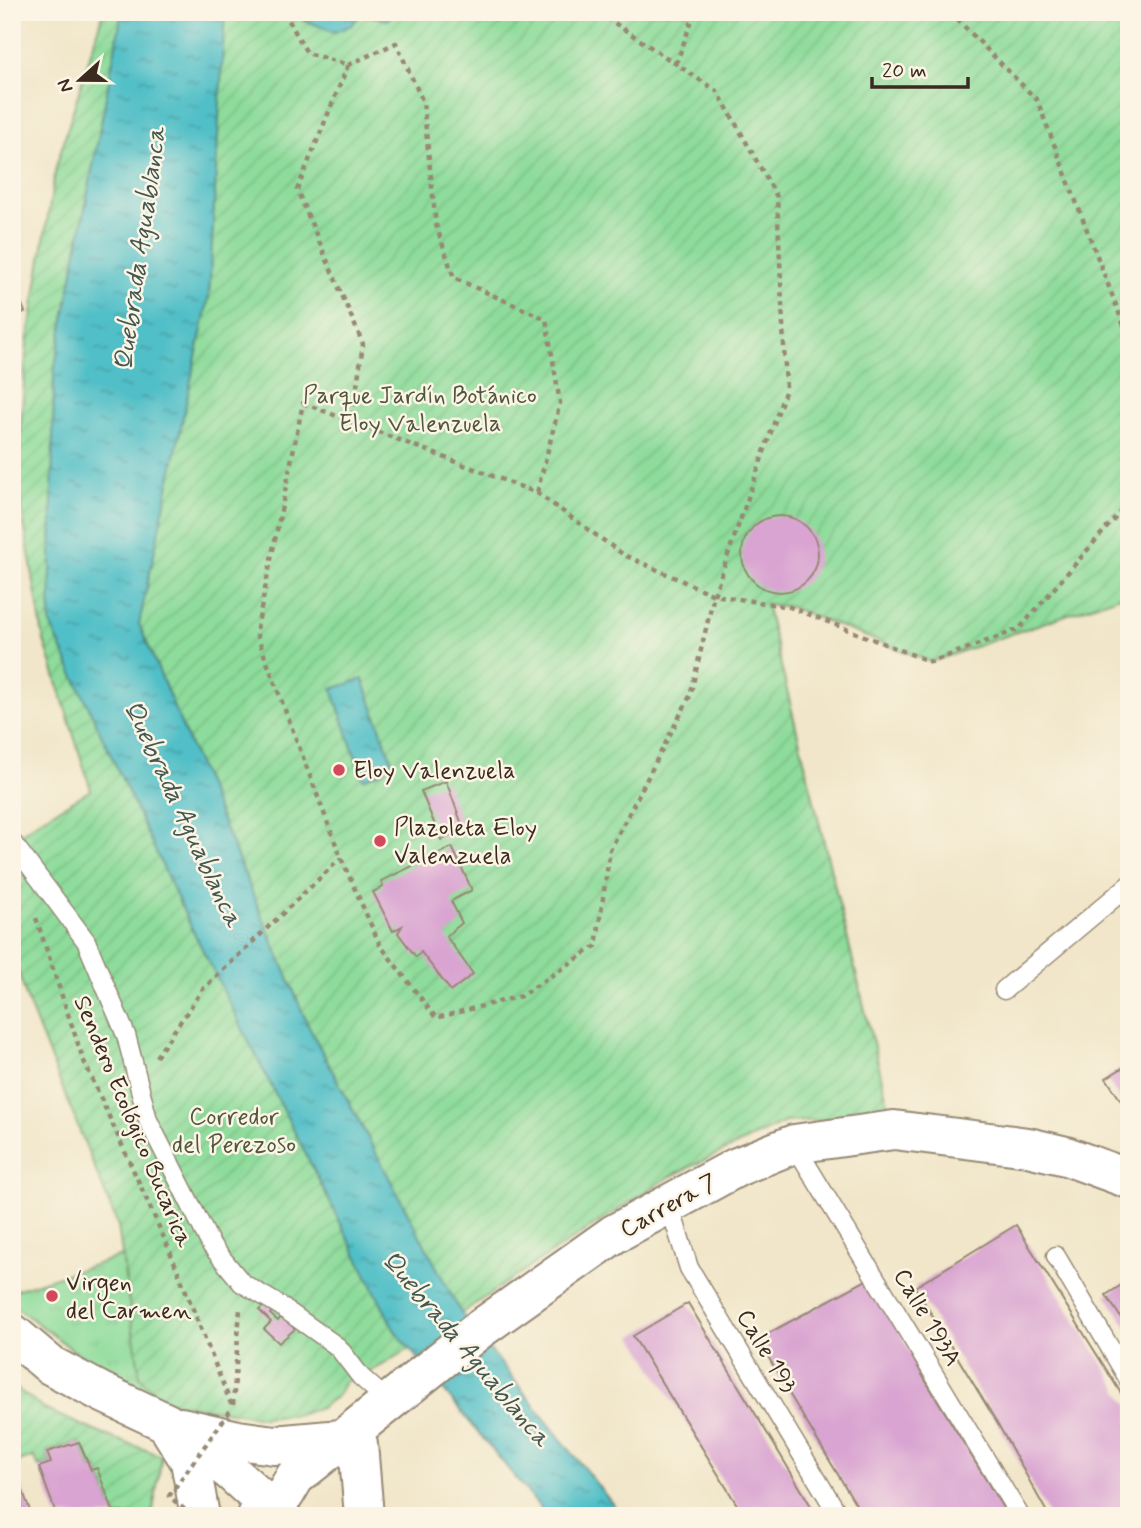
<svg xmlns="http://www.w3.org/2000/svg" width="1141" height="1528" font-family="Mynerve,sans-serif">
  <defs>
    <pattern id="grass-tufts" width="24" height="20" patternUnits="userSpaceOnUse" patternTransform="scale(1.75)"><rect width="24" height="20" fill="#8edc9b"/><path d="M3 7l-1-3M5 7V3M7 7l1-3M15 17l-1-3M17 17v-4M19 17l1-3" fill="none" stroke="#7bbd85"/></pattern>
    <pattern id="garden-furrows" width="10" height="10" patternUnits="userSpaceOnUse" patternTransform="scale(1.75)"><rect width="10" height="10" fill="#8edc9b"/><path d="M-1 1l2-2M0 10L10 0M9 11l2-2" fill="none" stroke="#7bbd85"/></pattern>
    <pattern id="water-ripples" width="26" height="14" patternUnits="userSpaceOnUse" patternTransform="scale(1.75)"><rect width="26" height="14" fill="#51bfc7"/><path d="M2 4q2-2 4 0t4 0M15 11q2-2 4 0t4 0" fill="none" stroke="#449ba1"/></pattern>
  </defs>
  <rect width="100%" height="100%" fill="#fcf5e5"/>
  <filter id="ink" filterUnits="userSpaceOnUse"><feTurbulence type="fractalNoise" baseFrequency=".0143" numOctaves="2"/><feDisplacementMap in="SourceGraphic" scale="14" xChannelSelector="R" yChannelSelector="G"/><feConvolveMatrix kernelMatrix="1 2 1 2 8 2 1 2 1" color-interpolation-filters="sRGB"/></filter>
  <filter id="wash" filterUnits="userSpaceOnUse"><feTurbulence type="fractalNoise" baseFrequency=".00686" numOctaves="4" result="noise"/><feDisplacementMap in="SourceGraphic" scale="28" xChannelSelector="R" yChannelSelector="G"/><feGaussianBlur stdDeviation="1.57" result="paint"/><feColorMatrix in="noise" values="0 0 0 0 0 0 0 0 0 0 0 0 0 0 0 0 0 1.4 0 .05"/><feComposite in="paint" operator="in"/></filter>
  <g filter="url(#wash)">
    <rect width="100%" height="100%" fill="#f1e6c9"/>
    <!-- grass -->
    <path fill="url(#grass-tufts)" stroke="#64835c" stroke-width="2" d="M122 1256 140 1376 163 1401 94 1366 12 1304V1291Z"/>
    <!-- garden -->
    <path fill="url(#garden-furrows)" stroke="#64835c" stroke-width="2" d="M103 12H1129V593L931 662 790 607 766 604 891 1117 785 1122 671 1176 525 1270 400 1355 361 1377 345 1381 338 1395 320 1408 301 1414 261 1417 163 1401 140 1377 118 1226 29 1005 12 953V840L41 819 91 790 43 637 17 480 27 344 56 167Z
      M12 1385 46 1410 102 1434 162 1456 152 1516H115L97 1468 91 1470 79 1442 47 1452 51 1463 39 1467 34 1457 12 1464Z"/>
    <!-- water -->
    <path fill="url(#water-ripples)" stroke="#467472" stroke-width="2" d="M122 12H225L209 296 139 624 308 1025 461 1313 622 1516H547L395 1331 187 919 50 624 54 372Z
      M298 12H395L387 20 361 14 352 25 335 32 303 20Z
      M363 679 392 761 382 772 363 779 332 689Z"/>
    <g id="blocks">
      <!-- building -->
      <path fill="#d9a4d1" d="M12 279 25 312 12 316Z
        M742 554a38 38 0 1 1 76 0a38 38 0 1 1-76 0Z
        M446 781 464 830 441 840 421 791Z
        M452 847 472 890 451 901 462 923 446 936 473 974 451 991 421 952 416 957 398 933 402 926 393 931 373 892 383 887 381 881Z
        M1129 1064V1113L1106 1078Z
        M1016 1225 1129 1406V1516H1049L999 1426 915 1287Z
        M870 1278 924 1378 1008 1516H863L787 1390 758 1339Z
        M1129 1280V1330L1106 1295Z
        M268 1303 274 1309 270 1314 278 1321 282 1316 295 1329 279 1343 264 1329 271 1322 259 1310Z
        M688 1303 775 1446 817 1516H744L633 1336Z
        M79 1442 91 1470 97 1468 115 1516H57L39 1467 51 1463 47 1452Z
        M12 1464H13L32 1516H12Z"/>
    </g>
  </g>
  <g filter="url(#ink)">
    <use href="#blocks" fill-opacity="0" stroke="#968874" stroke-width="2"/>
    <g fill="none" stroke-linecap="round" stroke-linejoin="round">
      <!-- lane casing -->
      <g stroke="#968874" stroke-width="21">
        <path id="lane" d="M12 842 86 941 126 1035 148 1120 211 1245 242 1283 279 1305 338 1347 361 1377 388 1401
          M1004 990 1129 885
          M794 1144 1020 1516
          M669 1204 689 1268 839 1516
          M1056 1256 1129 1380"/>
      </g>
      <!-- secondary casing -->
      <g stroke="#968874" stroke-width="42">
        <path id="secondary" d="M12 1333 50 1365 103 1393 167 1423 230 1471 280 1516
          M181 1427 238 1440 274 1445 341 1439
          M171 1431 190 1461 200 1516
          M358 1444 364 1516
          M257 1516 285 1494 295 1477 480 1329 614 1234 737 1167 794 1144 894 1130 1028 1147 1066 1156 1129 1179"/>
      </g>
      <!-- path -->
      <path stroke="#968874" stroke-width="4.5" stroke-dasharray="5 5" stroke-linecap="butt" d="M284 12 307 53 348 65 297 190 363 344 352 421
        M598 12 718 92 777 197 786 389 714 595 790 607 931 662 1019 629 1129 502
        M950 12 1037 100 1129 339
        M676 64 695 12
        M348 65 396 43 423 102 436 225 454 278 546 319 560 403 537 493
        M303 403 537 493 624 555 714 595 690 696 610 850 596 946 521 996 436 1018 380 945 341 858 256 633Z
        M36 918 83 1059 169 1249 231 1404
        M156 1057 203 989 341 858
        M233 1405 240 1309"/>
      <!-- lane -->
      <use href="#lane" stroke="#fff" stroke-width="18"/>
      <!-- secondary -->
      <use href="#secondary" stroke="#fff" stroke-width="38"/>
      <!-- path-bridge -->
      <path stroke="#968874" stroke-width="4.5" stroke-dasharray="5 5" stroke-linecap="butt" d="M192 1516 169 1496 232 1408"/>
    </g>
  </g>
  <!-- markers -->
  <g fill="#d1495b" stroke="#fcf5e5" stroke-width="2.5">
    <circle cx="339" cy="770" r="7"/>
    <circle cx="380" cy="841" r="7"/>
    <circle cx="52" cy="1296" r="7"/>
  </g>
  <g text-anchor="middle" stroke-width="5" stroke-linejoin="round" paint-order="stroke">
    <!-- park labels -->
    <g font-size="24" fill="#50563d" stroke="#fcf5e5">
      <text x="420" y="403">Parque Jardín Botánico<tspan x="420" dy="28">Eloy Valenzuela</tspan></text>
      <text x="234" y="1124">Corredor<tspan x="234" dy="28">del Perezoso</tspan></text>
    </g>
    <!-- poi labels -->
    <g font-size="24" fill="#3b2a1e" stroke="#fcf5e5" text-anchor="start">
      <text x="353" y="778">Eloy Valenzuela</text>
      <text x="394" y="835">Plazoleta Eloy<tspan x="394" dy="28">Valenzuela</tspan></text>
      <text x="66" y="1290">Virgen<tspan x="66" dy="28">del Carmen</tspan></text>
    </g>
    <!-- street labels -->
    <g font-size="24" fill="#3b2a1e" stroke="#fcf5e5">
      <text transform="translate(134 1121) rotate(67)" y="8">Sendero Ecológico Bucarica</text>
      <text transform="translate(668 1205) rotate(-29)" y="8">Carrera 7</text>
      <text transform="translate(928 1317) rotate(59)" y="8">Calle 193A</text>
      <text transform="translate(767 1351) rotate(59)" y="8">Calle 193</text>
    </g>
    <!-- water labels -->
    <g font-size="26" font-style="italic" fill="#425751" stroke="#fcf5e5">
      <text transform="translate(139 249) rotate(-82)" y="9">Quebrada Aguablanca</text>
      <text transform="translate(184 813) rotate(65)" y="9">Quebrada Aguablanca</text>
      <text transform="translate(467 1348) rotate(50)" y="9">Quebrada Aguablanca</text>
    </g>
  </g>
  <!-- margin -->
  <rect width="1141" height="1528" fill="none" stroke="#fcf5e5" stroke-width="42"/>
  <!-- north arrow -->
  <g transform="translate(80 80) rotate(249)" stroke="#fcf5e5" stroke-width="5" paint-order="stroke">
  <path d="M0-5L12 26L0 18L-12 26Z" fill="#3b2a1e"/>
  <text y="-10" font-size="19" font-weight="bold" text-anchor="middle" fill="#3b2a1e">N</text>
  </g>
  <!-- scale -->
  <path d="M872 77v10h96v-10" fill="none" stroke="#3b2a1e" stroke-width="3.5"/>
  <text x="882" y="77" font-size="21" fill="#3b2a1e" stroke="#fcf5e5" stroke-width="5" paint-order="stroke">20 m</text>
</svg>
